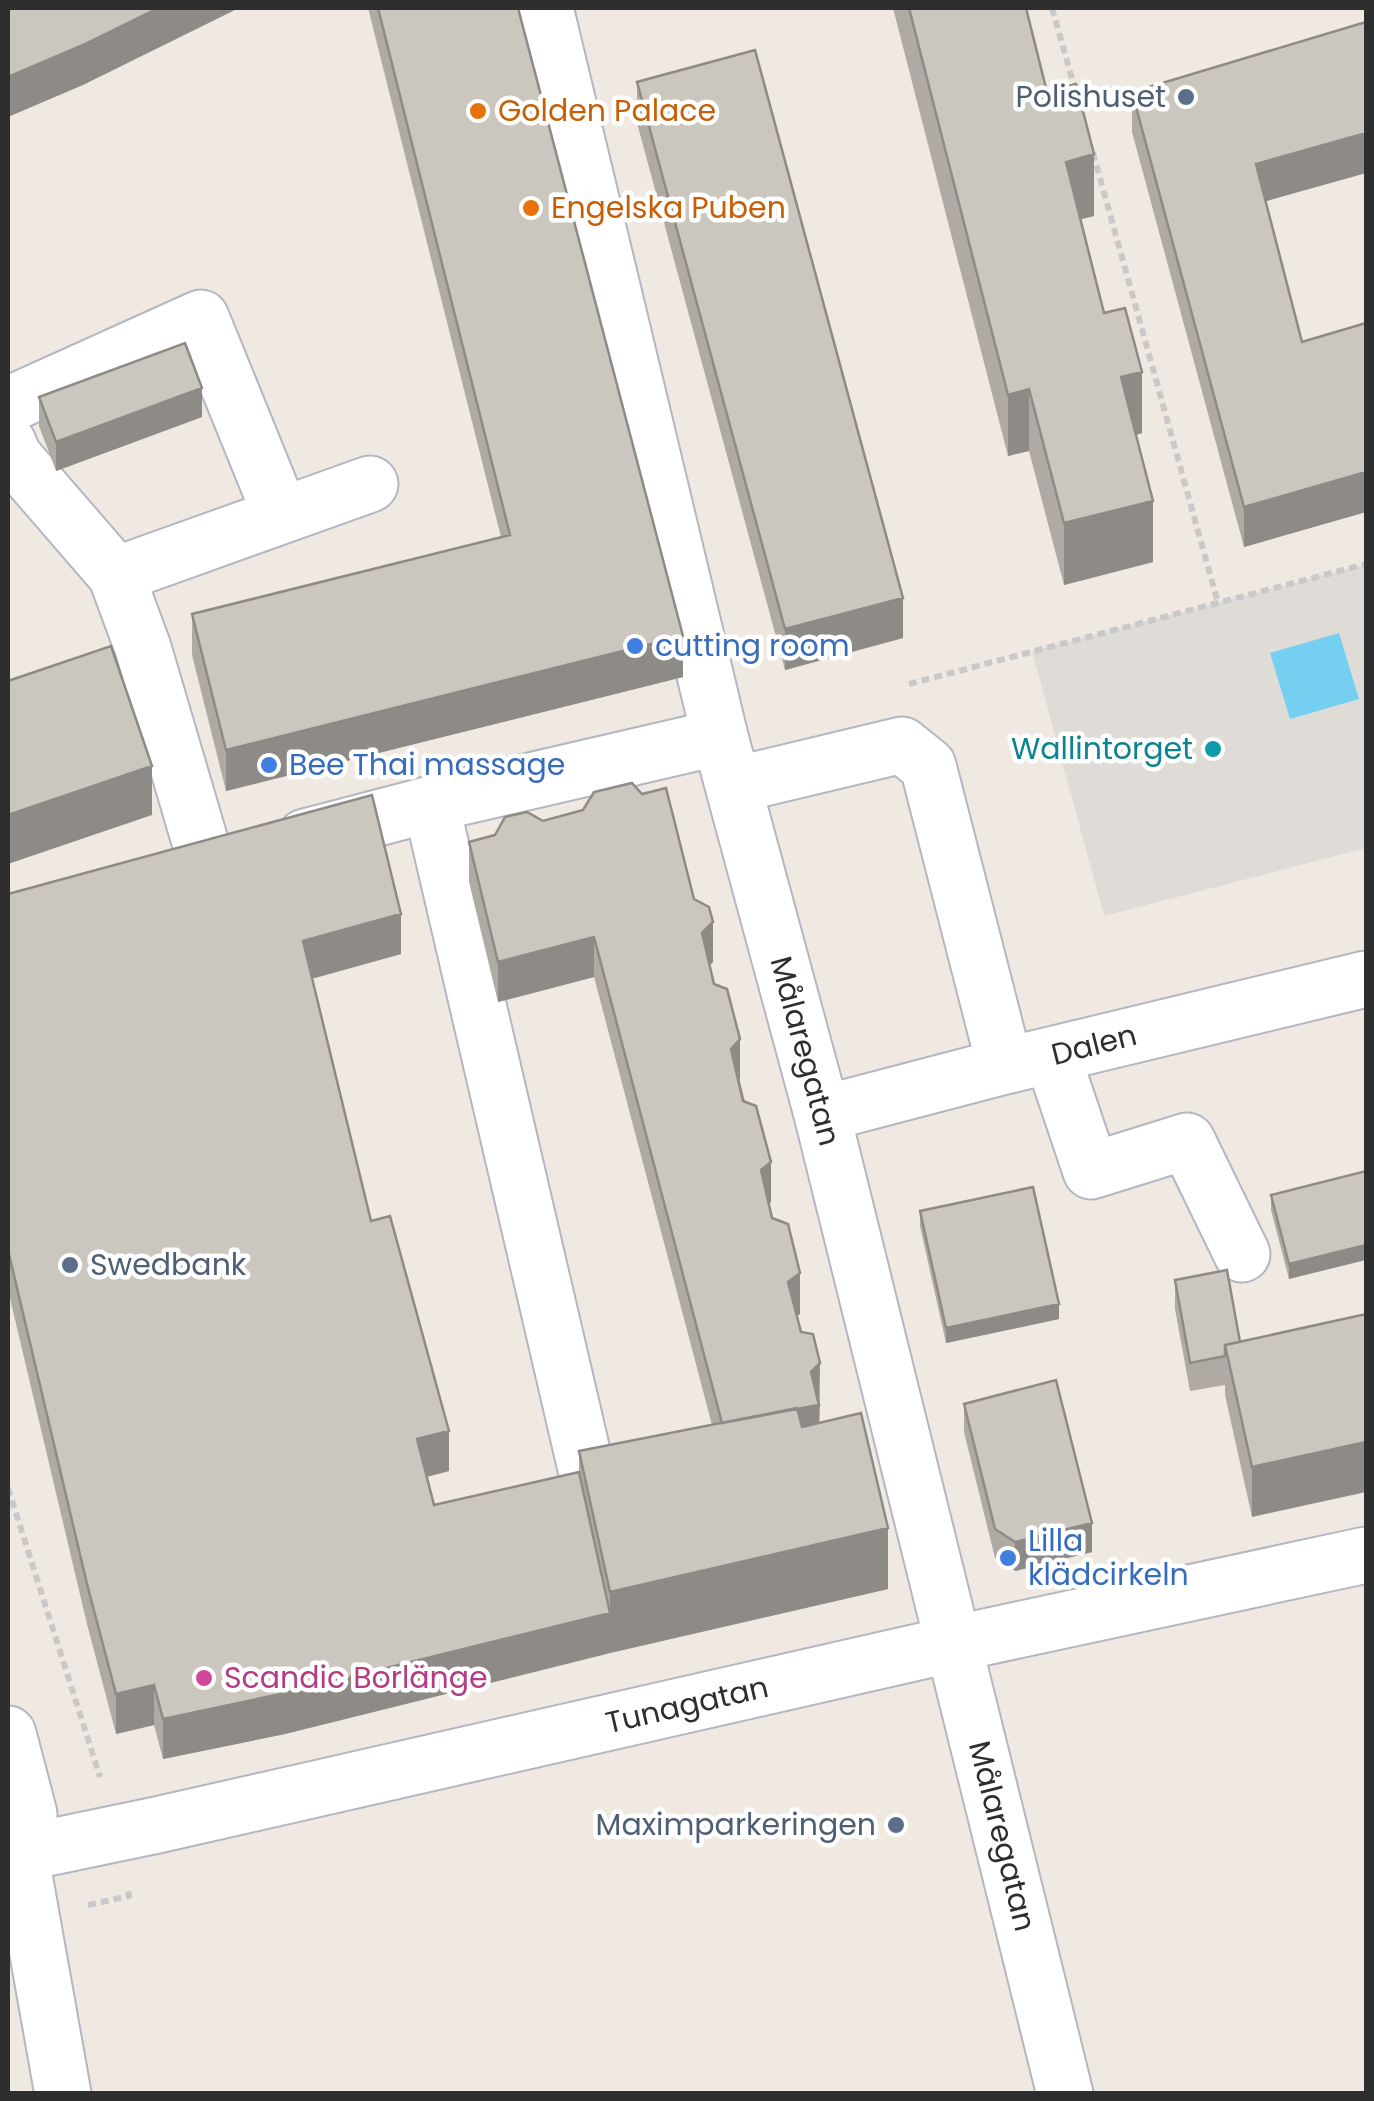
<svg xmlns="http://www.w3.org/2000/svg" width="1374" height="2101" font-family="Poppins,sans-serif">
  <rect width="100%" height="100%" fill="#efe9e1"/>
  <!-- plaza -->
  <path fill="#dfdcd8" d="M1366 564V848L1104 916 1032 651Z"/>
  <!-- water -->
  <path fill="#75cff0" d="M1339 633 1359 699 1290 719 1270 653Z"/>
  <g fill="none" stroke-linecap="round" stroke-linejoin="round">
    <!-- minor casing -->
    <g stroke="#b4b7c1" stroke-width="59">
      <path id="minor" d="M545 8 720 737 822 1114 1065 2094
        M8 405 201 318 281 515
        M8 443 14 457 116 575
        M735 785 902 745 928 766 1005 1066
        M431 804 594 1503 615 1499
        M305 837 431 804 720 737
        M206 862 143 648 116 575 370 484
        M1052 1055 1091 1171 1187 1141 1242 1254
        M822 1114 1005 1066 1366 979
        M8 1734 29 1814 20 1853 63 2094
        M8 1856 157 1825 953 1644 1366 1555"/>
    </g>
    <!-- path -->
    <path stroke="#c9c9c9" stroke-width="6" stroke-dasharray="8 5" stroke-linecap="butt" d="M1052 8 1076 93
      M1093 153 1218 603
      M909 684 1366 564
      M8 1488 100 1777
      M88 1905 129 1896 128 1891"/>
    <!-- minor -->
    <use href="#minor" stroke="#fff" stroke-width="55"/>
  </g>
  <!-- wall -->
  <path fill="#afaba4" d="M368 8H518L683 677 226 791 192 655V614L501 537Z
    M893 8H1026L1047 92 1094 216 1080 219 1104 313 1142 433 1136 435 1153 562 1064 585 1029 451 1008 456Z
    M1366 22V173L1265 201 1302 342 1366 323V512L1244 547 1132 132V92Z
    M637 82 903 638 785 670 637 123Z
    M39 397 202 417 56 471 39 426Z
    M543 821 694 899 713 962 710 965 771 1202 769 1204 800 1314 797 1316 820 1404 819 1423 888 1589 610 1653 285 1734 163 1759 154 1725 116 1734 87 1624 8 1290V894L401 954 312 979 371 1221 449 1471 427 1477 434 1505 579 1472V1451L712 1425 594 977 498 1002 469 882V842Z
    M1366 1171 1289 1279 1271 1210V1195Z
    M920 1211 1059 1319 946 1343 920 1226Z
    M1175 1280 1240 1342 1366 1314 1252 1517 1225 1395V1385L1190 1391 1175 1309Z
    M964 1404 1092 1552 1015 1571 995 1558 964 1432Z"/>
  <!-- shaded-wall -->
  <path fill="#8e8b86" d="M158 8H239L83 85 8 117V77Z
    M1366 133V173L1256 204V164Z
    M1094 154V216L1066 223V162Z
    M1142 372V433L1121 439V377Z
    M202 388V417L56 471V442Z
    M1029 389V451L1008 456V395Z
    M1366 472V512L1244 547V507Z
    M1153 501V562L1064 585V523Z
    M903 598V638L785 670V629Z
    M683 636V677L226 791V750Z
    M152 766V815L8 864V815Z
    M401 914V954L303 981V941Z
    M713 922V962L702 973V933Z
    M594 937V977L498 1002V962Z
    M740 1039V1079L731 1089V1049Z
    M771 1162V1202L761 1211V1170Z
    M1366 1245V1260L1289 1279V1264Z
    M800 1273V1314L788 1322V1282Z
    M1059 1304V1319L946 1343V1328Z
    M820 1363 819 1445 723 1467 811 1372Z
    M449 1431V1471L417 1479V1439Z
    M1366 1442V1492L1252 1517V1467Z
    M1092 1523V1552L1015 1571V1542Z
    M888 1528V1589L610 1653 285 1734 163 1759V1719L610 1613V1592Z
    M154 1685V1725L116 1734V1694Z"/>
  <!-- building -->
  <path fill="#cbc7bf" stroke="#8e8b86" stroke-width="2.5" d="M8 8H158L83 45 8 77Z
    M378 8H518L683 636 226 750 192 614 510 535Z
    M909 8H1026L1047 92 1076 84 1094 154 1066 162 1104 313 1125 308 1142 372 1121 377 1153 501 1064 523 1029 389 1008 395Z
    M1366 22V133L1256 164 1302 342 1366 323V472L1244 507 1132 92Z
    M755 50 903 598 785 629 637 82Z
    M185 343 202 388 56 442 39 397Z
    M111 646 152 766 8 815V681Z
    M632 783 642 794 666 788 694 899 709 907 713 922 702 933 714 984 727 989 740 1039 731 1049 743 1101 756 1106 771 1162 761 1170 772 1218 788 1224 800 1273 788 1282 801 1332 813 1334 820 1363 811 1372 819 1405 722 1423 594 937 498 962 469 842 495 835 505 817 527 812 543 821 583 810 594 792Z
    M372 795 401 914 303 941 371 1221 390 1216 449 1431 417 1439 434 1505 579 1472 610 1613 285 1693 163 1719 154 1685 116 1694 87 1584 8 1250V894Z
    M1366 1171V1245L1289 1264 1271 1195Z
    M1033 1187 1059 1304 946 1328 920 1211Z
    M1227 1270 1240 1342 1225 1345V1356L1190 1363 1175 1280Z
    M1366 1314V1442L1252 1467 1225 1345Z
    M1056 1380 1092 1523 1015 1542 995 1529 964 1404Z
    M797 1408 802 1427 861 1413 888 1528 610 1592 579 1451Z"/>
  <!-- markers -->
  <g fill="#5c6f8a" stroke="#fff" stroke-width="4">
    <circle cx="1186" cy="97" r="10"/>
    <circle cx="70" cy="1265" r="10"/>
    <circle cx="896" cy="1825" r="10"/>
  </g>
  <g fill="#e8710a" stroke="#fff" stroke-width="4">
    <circle cx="478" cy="111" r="10"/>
    <circle cx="531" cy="208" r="10"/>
  </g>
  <g fill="#3f7fe0" stroke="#fff" stroke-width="4">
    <circle cx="635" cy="646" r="10"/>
    <circle cx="269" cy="765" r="10"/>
    <circle cx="1008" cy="1558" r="10"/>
  </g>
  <circle fill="#0f9aa8" stroke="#fff" stroke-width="4" cx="1213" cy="749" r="10"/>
  <circle fill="#d1479c" stroke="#fff" stroke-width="4" cx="204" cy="1678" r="10"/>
  <g text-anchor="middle" stroke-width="9" stroke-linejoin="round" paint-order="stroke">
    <!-- service labels -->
    <g font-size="30" fill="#4e5e75" stroke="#fff" text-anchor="end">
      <text x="1166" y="107">Polishuset</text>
      <text x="90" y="1275" text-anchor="start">Swedbank</text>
      <text x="876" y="1835">Maximparkeringen</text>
    </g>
    <!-- food labels -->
    <g font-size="30" fill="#c56008" stroke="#fff" text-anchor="start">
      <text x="498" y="121">Golden Palace</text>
      <text x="551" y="218">Engelska Puben</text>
    </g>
    <!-- shop labels -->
    <g font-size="30" fill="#366cbe" stroke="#fff" text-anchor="start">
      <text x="655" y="656">cutting room</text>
      <text x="289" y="775">Bee Thai massage</text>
      <text x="1028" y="1551">Lilla<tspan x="1028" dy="34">klädcirkeln</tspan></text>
    </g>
    <!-- culture labels -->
    <g font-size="30" fill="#0d838f" stroke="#fff" text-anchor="end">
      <text x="1193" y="759">Wallintorget</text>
    </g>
    <!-- street labels -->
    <g font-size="30" fill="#2e2e2e" stroke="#fff">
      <text transform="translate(1094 1045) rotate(-14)" y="10">Dalen</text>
      <text transform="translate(805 1051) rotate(75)" y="10">Målaregatan</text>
      <text transform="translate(687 1705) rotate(-13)" y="10">Tunagatan</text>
      <text transform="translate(1002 1836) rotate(76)" y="10">Målaregatan</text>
    </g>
    <!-- hotel labels -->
    <g font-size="30" fill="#b23c85" stroke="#fff" text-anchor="start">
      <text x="224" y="1688">Scandic Borlänge</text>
    </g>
  </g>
  <!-- border -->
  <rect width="1374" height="2101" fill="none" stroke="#2e2e2e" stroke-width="20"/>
</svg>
